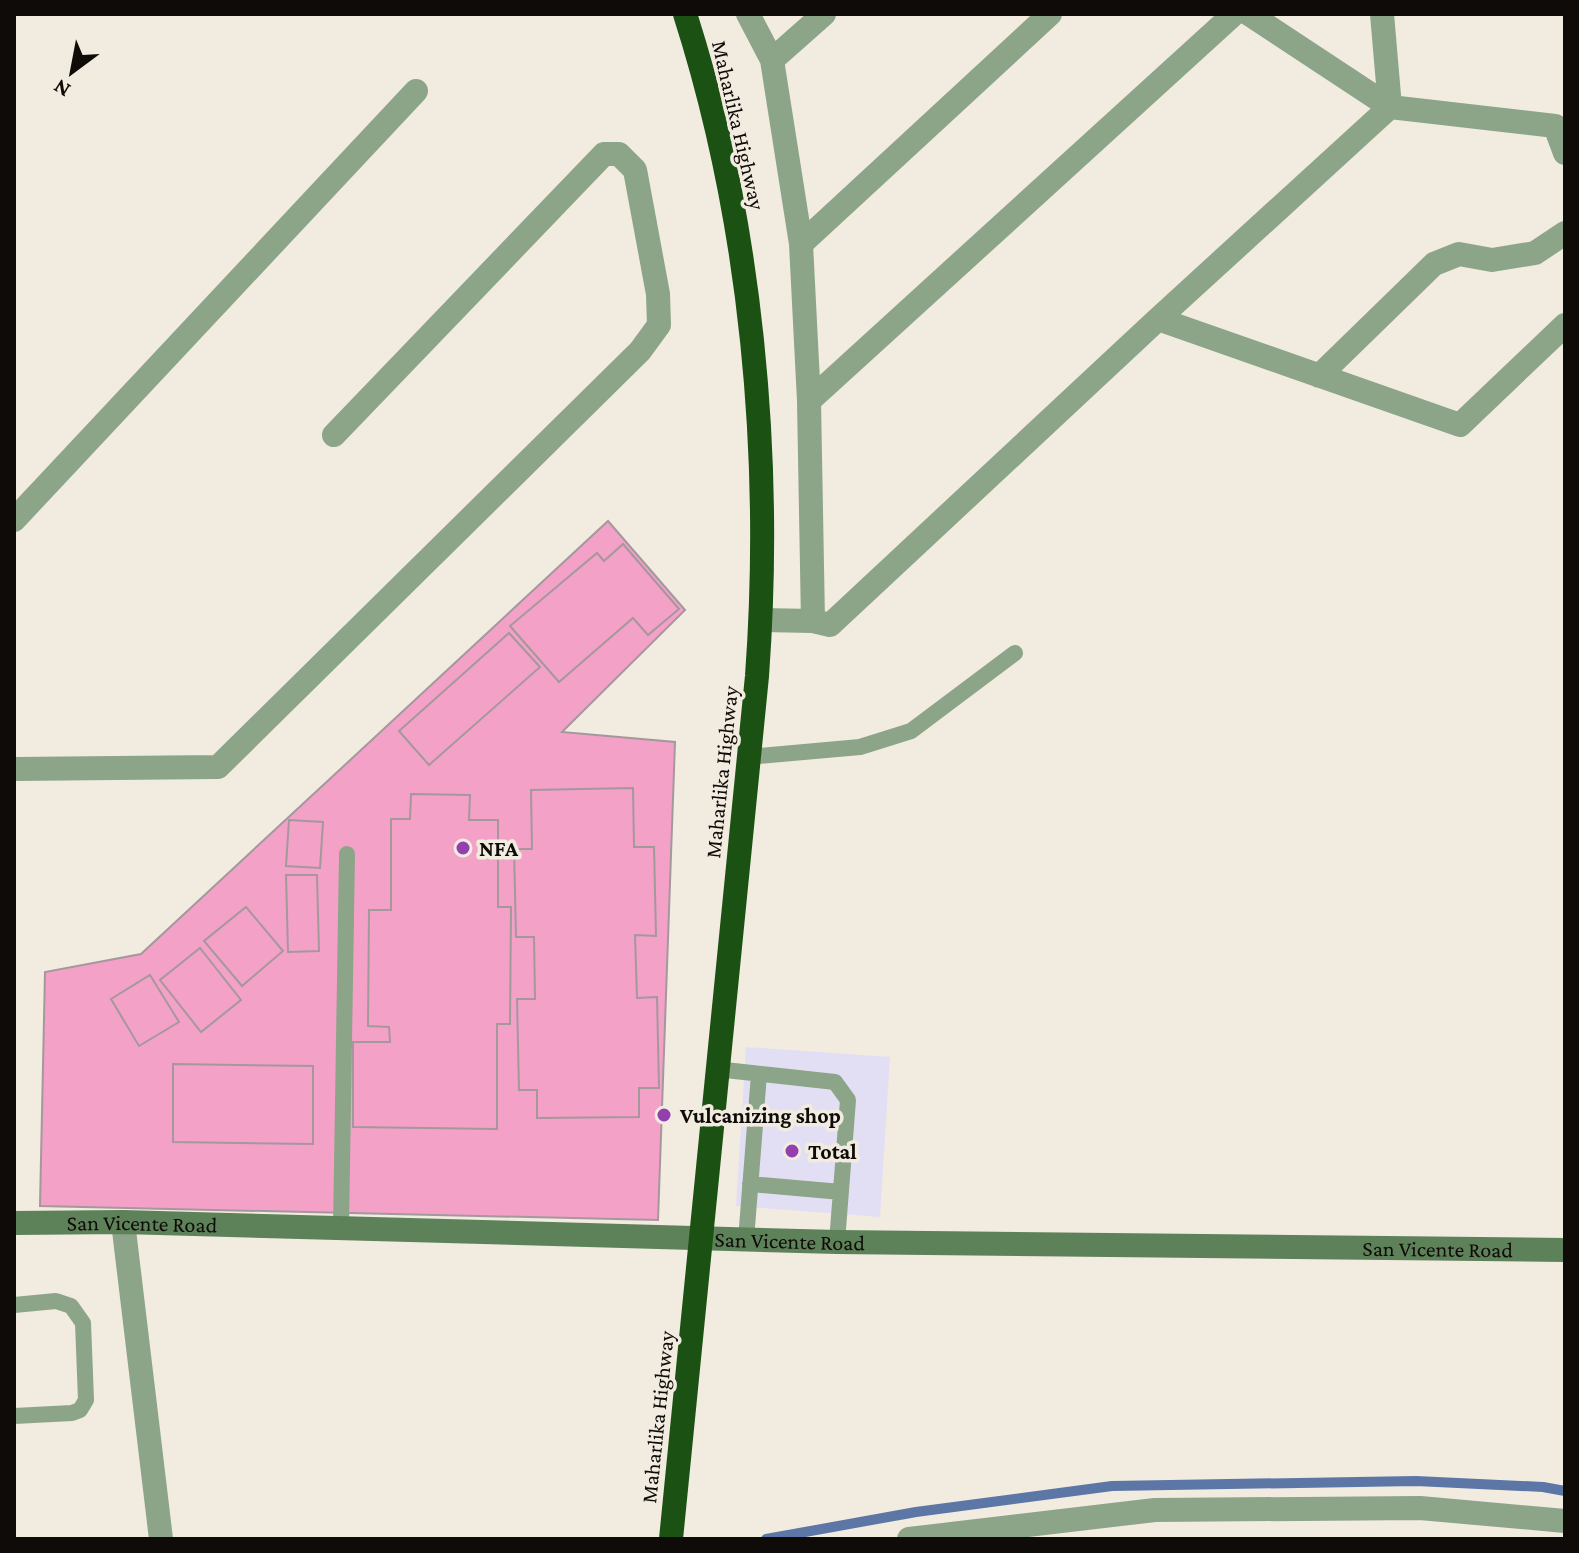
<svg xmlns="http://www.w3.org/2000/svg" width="1579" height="1553" font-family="'Crimson Pro',serif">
  <rect width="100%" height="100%" fill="#f2ebe0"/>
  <!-- commercial -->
  <path fill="#e2dff5" d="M746 1047 890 1057 880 1217 736 1206Z"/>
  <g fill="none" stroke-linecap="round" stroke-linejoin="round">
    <!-- stream -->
    <path stroke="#5c76a6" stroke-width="10" d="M766 1539 916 1512 1112 1486 1416 1481 1543 1487 1565 1491"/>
  </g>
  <!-- building -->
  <path fill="#f4a1c8" stroke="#a4989d" stroke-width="2" d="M608 521 685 610 562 732 675 742 658 1220 40 1206 45 972 141 954Z
    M623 544 679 609 648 635 633 618 559 682 510 626 597 553 604 561Z
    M509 633 540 667 429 765 399 731Z
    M633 788 634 847H654L656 936 635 935 637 998 657 997 659 1088H639V1117L537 1118V1090H519L517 999H535L534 937H516L514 849H532L531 790Z
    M411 794 470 795 469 820H498V907H511L510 1024H497V1129L353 1127V1042H390L389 1027 368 1026 369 910H391V819H410Z
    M289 820 323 822 320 868 286 866Z
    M286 875H317L319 951 288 952Z
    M246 907 283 951 242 986 204 941Z
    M200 948 241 1000 201 1032 160 980Z
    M150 975 179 1022 139 1046 111 999Z
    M173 1064 313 1066V1144L173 1142Z"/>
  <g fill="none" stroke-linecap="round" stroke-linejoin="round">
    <!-- lane -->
    <path stroke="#8ca488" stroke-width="16" d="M748 757 860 747 911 731 1015 653
      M716 1069 835 1082 848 1100 837 1242
      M750 1184 841 1192
      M341 1228 347 854
      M746 1240 759 1074
      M14 1305 56 1301 71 1306 83 1323 86 1400 80 1410 72 1413 14 1416"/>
    <!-- street -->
    <path stroke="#8ca488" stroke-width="24" d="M748 14 772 60 801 244
      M1382 14 1390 107 1555 126 1565 153
      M772 60 824 14
      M1158 319 1390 107 1249 14
      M1319 376 1434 264 1459 254 1492 260 1535 253 1565 233
      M809 401 801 244 1050 14
      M14 520 416 91
      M761 620 813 621 830 625 1158 319 1460 425 1565 325
      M813 621 809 401 1234 14
      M14 769 218 767 640 351 659 325 658 294 635 170 619 154H604L334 435
      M123 1222 161 1539
      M909 1539 1155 1510 1420 1508 1565 1521"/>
    <!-- secondary -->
    <path stroke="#5d8158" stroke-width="24" id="s1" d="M14 1223 123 1222 837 1242 1565 1250"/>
    <!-- highway -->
    <path stroke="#1b5213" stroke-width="24" d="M671 1539 757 676C773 458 752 223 685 14"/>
  </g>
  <!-- markers -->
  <g fill="#933fae" stroke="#f2ebe0" stroke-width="3">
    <circle cx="463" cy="848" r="8"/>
    <circle cx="664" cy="1115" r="8"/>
    <circle cx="792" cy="1151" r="8"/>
  </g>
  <g text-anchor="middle" stroke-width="7" stroke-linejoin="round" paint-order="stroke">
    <!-- street labels -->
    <g font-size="22" fill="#0e0b08" stroke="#f2ebe0">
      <text transform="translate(739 125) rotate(77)" y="8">Maharlika Highway</text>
      <text transform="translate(721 772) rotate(-84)" y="8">Maharlika Highway</text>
      <text dy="8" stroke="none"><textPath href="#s1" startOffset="128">San Vicente Road</textPath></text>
      <text dy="8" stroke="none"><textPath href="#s1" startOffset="776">San Vicente Road</textPath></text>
      <text dy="8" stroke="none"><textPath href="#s1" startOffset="1424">San Vicente Road</textPath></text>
      <text transform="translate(657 1417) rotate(-84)" y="8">Maharlika Highway</text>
    </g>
    <!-- poi labels -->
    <g font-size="22" font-weight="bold" fill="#0e0b08" stroke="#f2ebe0" text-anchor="start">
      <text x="479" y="856">NFA</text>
      <text x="680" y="1123">Vulcanizing shop</text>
      <text x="808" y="1159">Total</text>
    </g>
  </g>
  <!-- border -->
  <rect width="1579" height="1553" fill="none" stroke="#0e0b08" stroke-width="32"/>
  <!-- north arrow -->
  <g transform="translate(72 72) rotate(212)" stroke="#f2ebe0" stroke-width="6" paint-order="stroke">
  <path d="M0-6L14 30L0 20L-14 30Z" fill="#0e0b08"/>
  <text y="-12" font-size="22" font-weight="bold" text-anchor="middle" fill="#0e0b08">N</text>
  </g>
</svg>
